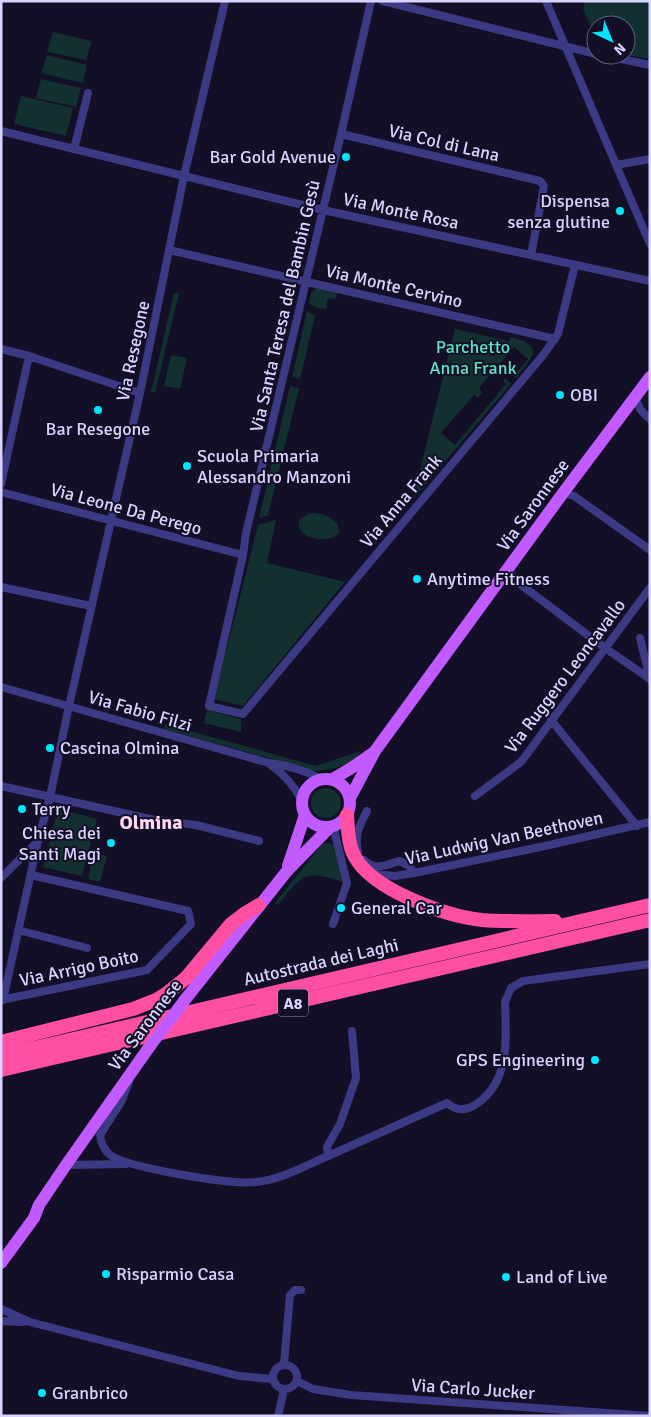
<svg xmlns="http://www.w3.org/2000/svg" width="651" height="1417" font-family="Signika,sans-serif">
  <rect width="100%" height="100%" fill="#130f26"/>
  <!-- green -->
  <path fill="#12302f" d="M585 1H650V59L626 55V25H596V37L583 9Z
    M53 32 92 41 86 60 47 52Z
    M47 55 87 65 83 83 41 73Z
    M41 79 81 88 76 107 36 98Z
    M21 96 73 108 66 136 14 124Z
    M317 287 337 291 336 299 328 298 326 309 317 308 309 303 311 293Z
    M174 293H179L155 393 151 392Z
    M307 311 315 316 300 379 292 377Z
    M455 329 509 341 511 337C546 346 533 357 516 378L510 372 512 370 516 373 528 359 514 347 479 388 482 393 478 398 474 395 441 433 455 445 506 384 503 380 505 378 511 384 413 499Z
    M171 355 187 358 180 389 164 386Z
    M290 386 299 388 268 515 259 518Z
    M309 513C322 513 330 515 338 525L339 533C328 545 295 539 299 520Z
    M276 520 267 563 345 582 243 706 214 699 258 525Z
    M207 710 241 719V732L204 723Z
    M165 724 316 766 361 751C352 767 332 769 315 771L164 729Z
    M311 803a15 15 0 1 1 30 0a15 15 0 1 1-30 0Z
    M58 809 97 819 82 876 43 867Z
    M329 843 334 846 343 882C303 869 303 875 278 905L275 903 322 844Z
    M93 852 107 856 100 882 88 879Z"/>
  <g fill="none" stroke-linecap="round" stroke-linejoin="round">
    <!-- street -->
    <path stroke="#3d3a85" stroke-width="8" d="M371 1 341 134 246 533 243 555 209 706 243 714 544 354 558 334 575 265
      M383 1 596 54
      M546 1 650 244
      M602 55 650 65
      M1 131 323 210 650 281
      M341 134 540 181 544 186 531 255
      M74 149 88 93
      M616 165 650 159
      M169 250 555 339
      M1 349 29 356 140 393
      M636 397C637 407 642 413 650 419
      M1 484 29 356
      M1 492 243 555
      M563 493 574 496 650 550
      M508 569 516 581 605 648 650 679
      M1 587 91 606
      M640 638 650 679
      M1 687 269 763C287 765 306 771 321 779
      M551 720 637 826
      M271 765C285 775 294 785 302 801
      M1 786 150 819 196 825 259 841
      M475 796 521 762 650 588
      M358 851C354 836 360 824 367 811
      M364 860C375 872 387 864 400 861L409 866 414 873
      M373 874 395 876 414 873 545 846 650 822
      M1 878 38 841
      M333 924 347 883 333 826
      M18 930 87 948
      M1 1000 147 970 191 924 188 911 31 875
      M3 1000 38 841 50 797 69 706 140 393 184 176 225 1
      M129 1082 121 1102 100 1135C101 1143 103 1149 110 1155 129 1168 231 1185 256 1182 280 1180 305 1166 328 1156L327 1147 340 1124 356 1078 352 1031
      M328 1156 447 1103C456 1111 465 1111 475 1105 511 1082 506 1039 505 1002L511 988 523 981 650 964
      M66 1165 126 1164
      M1 1309 30 1322 239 1376 272 1379
      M1 1321 23 1322
      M284 1364 290 1295 295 1290H301
      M273 1377a12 12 0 1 1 24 0a12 12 0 1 1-24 0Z
      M297 1381 313 1389 351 1395 650 1416
      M278 1416 284 1390"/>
    <!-- primary -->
    <path stroke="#c25bff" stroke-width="12" d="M302 803a24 24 0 1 1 48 0a24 24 0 1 1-48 0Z
      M333 779 353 767 373 753
      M350 798 375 751 563 493 650 377
      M288 866 305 815
      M184 1001 287 871 330 827
      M1 1263 34 1218 39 1205 66 1165 150 1046"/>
    <!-- highway -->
    <path stroke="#ff4fa3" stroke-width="14" d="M347 815C348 829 348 845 355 857 373 890 445 916 482 920 506 922 530 921 555 921
      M1 1042 133 1009 156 1000 166 994 186 978 231 924 244 914 259 905
      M1 1056 650 905
      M1 1070 650 920"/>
    <!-- primary-bridge -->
    <path stroke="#c25bff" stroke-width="12" d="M150 1046 184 1001"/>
  </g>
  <!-- markers -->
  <g fill="#00e5ff" stroke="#130f26" stroke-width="2">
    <circle cx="346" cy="157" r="5"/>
    <circle cx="620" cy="211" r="5"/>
    <circle cx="560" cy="395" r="5"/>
    <circle cx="98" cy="410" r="5"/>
    <circle cx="187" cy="466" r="5"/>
    <circle cx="417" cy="579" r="5"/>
    <circle cx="50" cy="748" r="5"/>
    <circle cx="22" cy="809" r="5"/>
    <circle cx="111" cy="843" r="5"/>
    <circle cx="341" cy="908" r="5"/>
    <circle cx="595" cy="1060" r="5"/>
    <circle cx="106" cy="1274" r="5"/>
    <circle cx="506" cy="1277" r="5"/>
    <circle cx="42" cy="1393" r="5"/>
  </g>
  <g text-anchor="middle" stroke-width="4" stroke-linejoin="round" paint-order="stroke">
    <!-- shield labels -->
    <rect fill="#130f26" stroke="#9e99be" stroke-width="1" x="278" y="989.5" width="30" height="27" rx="4"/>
    <g font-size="16" font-weight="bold" fill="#d9d4ff">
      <text x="293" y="1009">A8</text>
    </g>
    <!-- street labels -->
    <g font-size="18" fill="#d9d4ff" stroke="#130f26">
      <text transform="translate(444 143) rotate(13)" y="6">Via Col di Lana</text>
      <text transform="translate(401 211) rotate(12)" y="6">Via Monte Rosa</text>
      <text transform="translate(394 286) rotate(13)" y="6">Via Monte Cervino</text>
      <text transform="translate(285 306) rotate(-77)" y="6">Via Santa Teresa del Bambin Gesù</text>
      <text transform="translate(133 351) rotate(-78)" y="6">Via Resegone</text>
      <text transform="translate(401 501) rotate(-50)" y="6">Via Anna Frank</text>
      <text transform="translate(533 505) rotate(-54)" y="6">Via Saronnese</text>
      <text transform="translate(126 509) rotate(15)" y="6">Via Leone Da Perego</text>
      <text transform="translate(565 676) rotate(-53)" y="6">Via Ruggero Leoncavallo</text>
      <text transform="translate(140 711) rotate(16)" y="6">Via Fabio Filzi</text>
      <text transform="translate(504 838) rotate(-12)" y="6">Via Ludwig Van Beethoven</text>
      <text transform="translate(321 962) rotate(-13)" y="6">Autostrada dei Laghi</text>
      <text transform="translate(79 968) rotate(-12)" y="6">Via Arrigo Boito</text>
      <text transform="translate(145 1025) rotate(-53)" y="6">Via Saronnese</text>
      <text transform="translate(473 1389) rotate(4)" y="6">Via Carlo Jucker</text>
    </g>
    <!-- poi labels -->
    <g font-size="18" fill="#d9d4ff" stroke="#130f26" text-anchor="start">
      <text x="336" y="163" text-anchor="end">Bar Gold Avenue</text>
      <text x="610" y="207" text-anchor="end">Dispensa<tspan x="610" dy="21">senza glutine</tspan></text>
      <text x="570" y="401">OBI</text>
      <text x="98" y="435" text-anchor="middle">Bar Resegone</text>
      <text x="197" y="462">Scuola Primaria<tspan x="197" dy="21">Alessandro Manzoni</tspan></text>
      <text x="427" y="585">Anytime Fitness</text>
      <text x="60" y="754">Cascina Olmina</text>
      <text x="32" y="815">Terry</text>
      <text x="101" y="839" text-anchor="end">Chiesa dei<tspan x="101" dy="21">Santi Magi</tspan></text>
      <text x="351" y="914">General Car</text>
      <text x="585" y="1066" text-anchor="end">GPS Engineering</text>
      <text x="116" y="1280">Risparmio Casa</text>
      <text x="516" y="1283">Land of Live</text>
      <text x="52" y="1399">Granbrico</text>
    </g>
    <!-- park labels -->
    <g font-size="18" fill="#5fe0c0" stroke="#130f26">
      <text x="473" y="353">Parchetto<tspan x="473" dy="21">Anna Frank</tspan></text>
    </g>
    <!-- quarter labels -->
    <g font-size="20" font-weight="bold" fill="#ffd6f0" stroke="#130f26">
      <text x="151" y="829">Olmina</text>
    </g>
  </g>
  <!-- border -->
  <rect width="651" height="1417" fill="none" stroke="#d9d4ff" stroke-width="5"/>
  <!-- north arrow -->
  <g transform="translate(611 40) rotate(136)"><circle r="24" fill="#130f26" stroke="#625e7d"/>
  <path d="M0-4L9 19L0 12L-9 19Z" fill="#00e5ff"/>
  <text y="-8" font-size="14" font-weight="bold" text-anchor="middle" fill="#d9d4ff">N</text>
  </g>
</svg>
